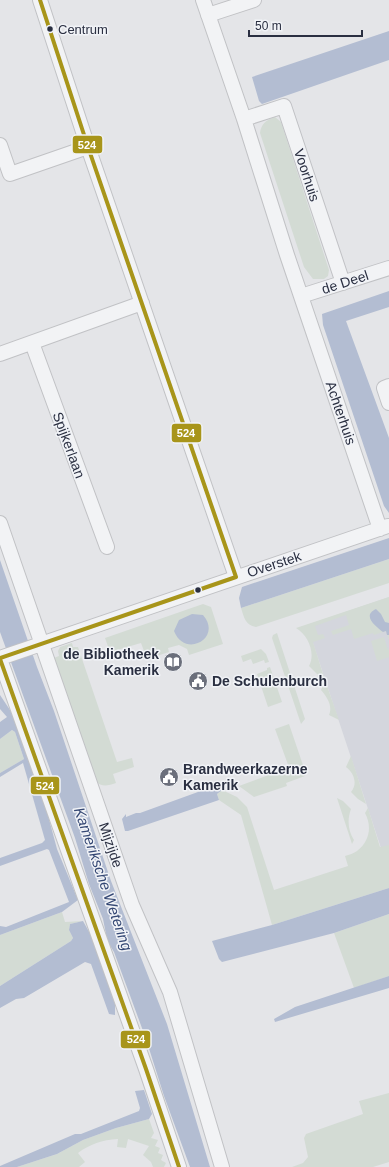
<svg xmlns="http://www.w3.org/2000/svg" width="389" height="1167" font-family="Arial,sans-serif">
  <rect width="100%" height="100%" fill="#e4e5e8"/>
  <!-- built -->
  <path fill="#d4d6dd" d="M389 597V866L381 848 307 625Z"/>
  <!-- green -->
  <path fill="#d3dbd4" d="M275 117 281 122 329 270 328 276 324 279H313L304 267 260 133C261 124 266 120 275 117Z
    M389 559V583L256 627C245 625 244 617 241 608Z
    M389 597V640L386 631 374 635 373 633 354 639 351 629 333 635 331 631 349 625 346 615 315 626 318 635 323 634 325 638 313 642 324 677 317 674 309 666C316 653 308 635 296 628Z
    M203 604 211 607 223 644 189 655 187 649 179 645 168 648 169 652 147 659 141 643 110 652 105 638Z
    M277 633 305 719 301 724 272 638 273 635Z
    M384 637 388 650 389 649V657L377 661 371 641Z
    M72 643 73 647H78L117 762 132 758 134 767 113 774 116 783C107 786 102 787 95 781L51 659 59 656 58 651 60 647Z
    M261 649 266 654 269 662 265 663 264 660 253 664 251 659 243 662 241 656Z
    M270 667 282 702 268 707 257 674 267 670V668Z
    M325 680 339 720 329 715C333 706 327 697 321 690Z
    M289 724 306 774 305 776 286 783 287 786 254 797 239 786 274 773 275 775 290 770 275 729Z
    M12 730 15 732 24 759 0 773V739Z
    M351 756 366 804 358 799 351 792C358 784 354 773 346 767Z
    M222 790 237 797 247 807 274 890 348 866 345 856C349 855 354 853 357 851 370 841 372 826 365 813L368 808 380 847 389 845V888L272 925 241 815 219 800 217 794Z
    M337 798 343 801 351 809C347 820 348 831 354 840L352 844Z
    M62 912 65 922 83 921 70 924 69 930 73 938 71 941 0 986V935Z
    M389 914V976L354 988 334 933Z
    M389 1093V1162L373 1167H292L303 1163 308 1157 304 1138 306 1134 363 1114 359 1101Z
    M149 1119 154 1133 151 1138 158 1140 155 1146 160 1148 158 1153 163 1155 161 1160 166 1163 164 1167H153L151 1162 143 1155 149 1146 128 1139 126 1148 117 1147 118 1139C102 1140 90 1144 78 1153L85 1162 79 1167H17L57 1154 83 1140 116 1128Z"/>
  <!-- water -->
  <path fill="#b3bdd2" d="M389 31V60L262 104 259 101 252 77Z
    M389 291V307L346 321 389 438V513L384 506 323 325 322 314Z
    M389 538V559L241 608 239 598 242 587Z
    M0 560 37 667 54 711 111 881 167 1024 210 1167H190L164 1096 146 1039 114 952 109 944H107L104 935 106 934 103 919 89 884 75 838 0 632Z
    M376 609 381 614 385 622 389 623V635H387L386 631 383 632C377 627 361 616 376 609Z
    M192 614 203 615C223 638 185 659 174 631L179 620Z
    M0 695 12 713 30 761 46 808 57 849 78 900 62 912 0 935V926L6 927 69 902 49 850 47 849 0 866V858L42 843 45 840 23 763 0 777V773L24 759 15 732 12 730 0 739V722L7 717 0 709Z
    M220 784 222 790 217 794 219 800 128 831H125L122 819 126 814V817L136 813H140Z
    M389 888V914L334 933 222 962 219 959 212 941 272 925Z
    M83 921 93 939 96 948 115 1004V1015L109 1014 91 964 85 962 24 998 16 999 0 1008V986L71 941 73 938 69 930 70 924Z
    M389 976V988L275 1022 274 1019 295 1007Z
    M144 1090 152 1114 149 1119 116 1128 83 1140 57 1154 17 1167H0V1166L75 1134H81L139 1111 140 1108 135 1091Z"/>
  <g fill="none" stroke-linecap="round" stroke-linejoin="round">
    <!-- minor casing -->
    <g stroke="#c1c2c5" stroke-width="16">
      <path id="minor" d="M40 0 88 147 236 577
        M203 0 244 119 287 255 380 529
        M208 15 254 0
        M244 119 284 106 343 283
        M0 145 10 174 88 147
        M301 296 389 268
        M32 343 107 547
        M0 354 142 303
        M389 386 384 388 389 403
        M0 523 132 905 170 992 222 1167
        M0 658 388 526
        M0 659 146 1069 179 1167"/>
    </g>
    <!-- minor -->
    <use href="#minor" stroke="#f2f3f5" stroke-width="14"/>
    <!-- bus-1 casing -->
    <g stroke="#f1f3f7" stroke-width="7">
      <path id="bus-1" d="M40 0 88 147 236 577
        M0 658 236 577
        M0 659 146 1069 179 1167"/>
    </g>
    <!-- bus-1 -->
    <use href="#bus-1" stroke="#a8951a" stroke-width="4"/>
  </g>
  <!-- icons -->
  <defs>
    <g id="library-disc" transform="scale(1)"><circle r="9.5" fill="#6b6f7b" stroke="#f1f3f7"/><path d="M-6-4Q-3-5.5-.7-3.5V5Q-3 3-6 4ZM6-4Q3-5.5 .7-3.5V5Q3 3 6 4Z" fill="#fff"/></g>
    <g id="civic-disc" transform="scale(1)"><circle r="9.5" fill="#6b6f7b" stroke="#f1f3f7"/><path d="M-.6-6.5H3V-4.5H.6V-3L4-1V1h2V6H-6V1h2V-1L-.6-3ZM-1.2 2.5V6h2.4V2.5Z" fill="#fff"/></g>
  </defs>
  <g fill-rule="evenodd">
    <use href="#library-disc" x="173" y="662"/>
    <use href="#civic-disc" x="198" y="681"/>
    <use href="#civic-disc" x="169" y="777"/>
  </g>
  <!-- markers -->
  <g fill="#2a2f41" stroke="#f1f3f7" stroke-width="1.5">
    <circle cx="50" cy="29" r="3.5"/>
    <circle cx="198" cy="590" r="3.5"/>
  </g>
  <g text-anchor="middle" stroke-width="3" stroke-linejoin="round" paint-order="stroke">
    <!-- bus labels -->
    <g font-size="13" fill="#2a2f41" stroke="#f1f3f7" text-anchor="start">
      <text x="58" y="34">Centrum</text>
    </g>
    <!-- street labels -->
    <g font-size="14" fill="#2a2f41" stroke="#f1f3f7">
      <text transform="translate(307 175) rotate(72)" y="5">Voorhuis</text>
      <text transform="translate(345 282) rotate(-18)" y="5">de Deel</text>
      <text transform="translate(341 413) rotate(71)" y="5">Achterhuis</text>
      <text transform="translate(69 445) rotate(70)" y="5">Spijkerlaan</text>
      <text transform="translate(274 564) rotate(-18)" y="5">Overstek</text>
      <text transform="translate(111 845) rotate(71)" y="5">Mijzijde</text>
    </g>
    <!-- poi labels -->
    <g font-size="14" font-weight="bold" fill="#2a2f41" stroke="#f1f3f7" text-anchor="start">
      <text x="159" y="659" text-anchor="end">de Bibliotheek<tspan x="159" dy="16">Kamerik</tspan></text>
      <text x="212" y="686">De Schulenburch</text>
      <text x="183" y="774">Brandweerkazerne<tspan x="183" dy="16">Kamerik</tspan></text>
    </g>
    <!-- water labels -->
    <g font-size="15" font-style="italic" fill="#354874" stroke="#f1f3f7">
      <text transform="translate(103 879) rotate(71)" y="5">Kameriksche Wetering</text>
    </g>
  </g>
  <g stroke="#f1f3f7" stroke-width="1.5">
    <rect x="72" y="135" width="31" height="19" rx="4" fill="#a8951a"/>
    <rect x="171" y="423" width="31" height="20" rx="4" fill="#a8951a"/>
    <rect x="30" y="776" width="30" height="19" rx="4" fill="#a8951a"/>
    <rect x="120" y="1030" width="31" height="19" rx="4" fill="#a8951a"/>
  </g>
  <g font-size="11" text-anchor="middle" font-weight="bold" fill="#fff">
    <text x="87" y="149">524</text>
    <text x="186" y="437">524</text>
    <text x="45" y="790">524</text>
    <text x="136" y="1043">524</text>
  </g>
  <!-- scale -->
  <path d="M249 30v6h113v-6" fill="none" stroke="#2a2f41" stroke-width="2"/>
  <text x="255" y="30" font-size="12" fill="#2a2f41" stroke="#f1f3f7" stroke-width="3" paint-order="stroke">50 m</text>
</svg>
